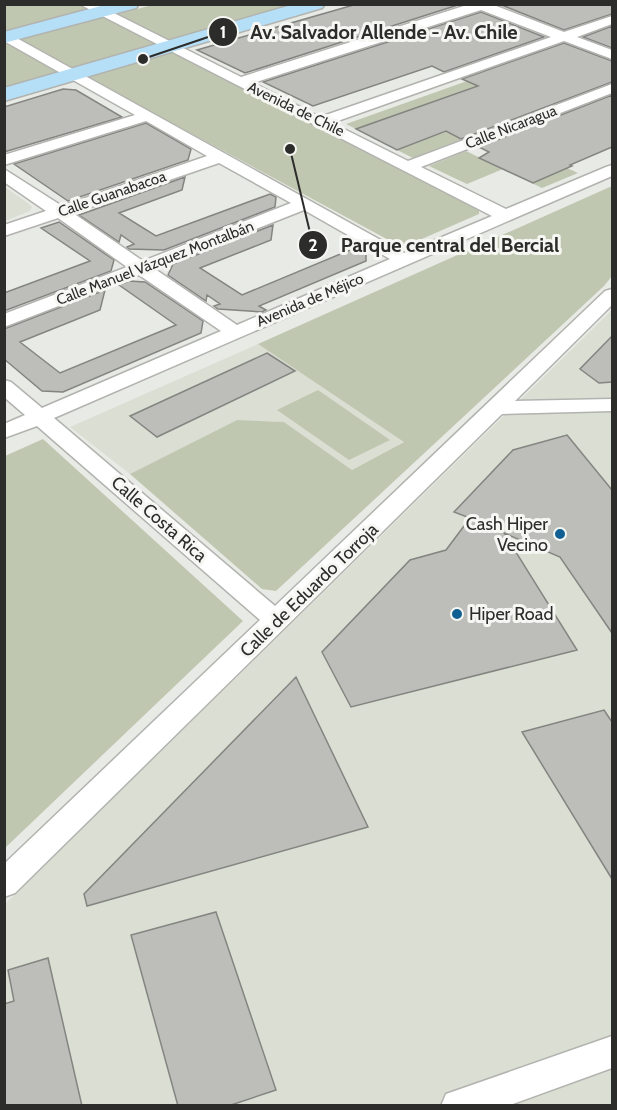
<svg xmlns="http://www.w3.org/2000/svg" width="617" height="1110" font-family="Cabin,sans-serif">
  <rect width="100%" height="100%" fill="#e8eae5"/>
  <!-- built -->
  <path fill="#daded3" d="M5 187 29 204 32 207 30 211 5 221Z
    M612 310V1105H5L4 905Z
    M258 344 405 441 352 470 284 422 237 420 130 474 70 427Z"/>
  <!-- green -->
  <path fill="#c0c7b0" d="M5 5H78L104 18 152 5H296L157 45 479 210V214L408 245 396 244 73 70 5 89 4 43 17 40 5 32Z
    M566 46 476 87 356 129 346 124Z
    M612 70V82L413 158 397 150Z
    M466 151 503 169 538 155 578 173 542 188 503 169 467 184 429 166Z
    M612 186V276L604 286 276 591 262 589 130 474 237 420 284 422 352 470 404 442 258 344Z
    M318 390 390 440 349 460 277 410Z
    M43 439 243 621 5 848V456Z"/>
  <!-- building -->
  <path fill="#bdbeba" stroke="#848581" stroke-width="1.5" d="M357 4H461L245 73 197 50Z
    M499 4H612V14L564 30Z
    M481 12 544 37 444 72 432 66 313 106 263 82Z
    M612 26V48L583 37Z
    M564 43 612 61V82L461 139 446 131 397 150 356 129 478 86 462 79Z
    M63 89 76 90 122 117 4 152V107Z
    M612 95V147L570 165 572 166 533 183 479 158 489 152 479 147Z
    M146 123 191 149 188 160 68 201 14 164Z
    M185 177 182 190 119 213 156 236 270 194 276 197 275 207 164 250 129 249 127 247 134 244 121 235 119 242 79 215Z
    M59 222 114 260 111 271 4 311V293L90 261 41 228Z
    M273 225 271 240 200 268 242 295 362 245 366 248V261L259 306 266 310 262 312 218 309 214 306 220 304 207 295 206 301 168 275 173 264Z
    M129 281 145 282 203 321 201 333 63 392 42 391 4 359V329L105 290 100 310 20 342 60 373 176 325 119 285Z
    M612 336V382L599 383 580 369Z
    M267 353 295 371 157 437 130 416Z
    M567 435 612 490V633L560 557 504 533 577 650 351 707 322 652 410 560 446 550 470 518 454 512 513 450Z
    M296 677 368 827 87 906 84 894Z
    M604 710 612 722V879L522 732Z
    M216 912 276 1090 228 1106H178L131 935Z
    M48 958 82 1106H4V1004L14 1001 8 970Z"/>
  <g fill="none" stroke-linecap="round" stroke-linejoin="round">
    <!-- street casing -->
    <g stroke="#b2b3af" stroke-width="3">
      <path id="street" d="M79 4H96L241 77 470 4H491L564 32 612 16V24L577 37 612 50V59L564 41 332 123 408 161 612 84V93L421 167 506 209 606 167 612 165V176L54 418 275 606 605 291 612 289V305L515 401 612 399V411L502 414 15 893 4 897V864L260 620 37 426 4 438V424L25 415 4 397V380L11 382 42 408 221 331 139 275 4 327V314L127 267 58 218 4 236V225L46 211 4 182V169L62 206 207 156 146 121 4 165V155L135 115 4 41V31L404 253 492 216ZM481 10 551 37 320 117 253 83ZM219 163 291 203 143 261 73 213ZM304 210 390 259 237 325 155 269Z
        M612 1036V1068L507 1106H441L446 1094Z"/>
    </g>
    <!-- secondary casing -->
    <g stroke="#b2b3af" stroke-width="3">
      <path id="secondary" d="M108 4H139L136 8 4 43V32Z
        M295 4H325L322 8 4 101V88Z"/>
    </g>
    <!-- street -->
    <use href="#street" fill="#fff" fill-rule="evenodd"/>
    <!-- secondary -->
    <use href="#secondary" fill="#b4dff7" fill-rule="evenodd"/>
  </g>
  <!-- markers -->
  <g fill="#0f5f92" stroke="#f6f7f3" stroke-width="2">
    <circle cx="560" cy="534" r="6"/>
    <circle cx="457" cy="614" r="6"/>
  </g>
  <g text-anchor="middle" stroke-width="6" stroke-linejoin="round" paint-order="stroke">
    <!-- far-street labels -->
    <g font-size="15" fill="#2c2c2b" stroke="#f6f7f3">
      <text transform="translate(296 109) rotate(26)" y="5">Avenida de Chile</text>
      <text transform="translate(511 127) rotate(-21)" y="5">Calle Nicaragua</text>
      <text transform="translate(112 194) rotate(-19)" y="5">Calle Guanabacoa</text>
      <text transform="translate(155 263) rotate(-21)" y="5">Calle Manuel Vázquez Montalbán</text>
      <text transform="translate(310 300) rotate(-23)" y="5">Avenida de Méjico</text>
    </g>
    <!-- street labels -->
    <g font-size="18" fill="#2c2c2b" stroke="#f6f7f3">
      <text transform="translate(159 519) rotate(41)" y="6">Calle Costa Rica</text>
      <text transform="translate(309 590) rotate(-44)" y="6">Calle de Eduardo Torroja</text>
    </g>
    <!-- poi labels -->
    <g font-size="18" fill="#2c2c2b" stroke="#f6f7f3" text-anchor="end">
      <text x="548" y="530">Cash Hiper<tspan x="548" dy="21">Vecino</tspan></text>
      <text x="469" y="620" text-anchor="start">Hiper Road</text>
    </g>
  </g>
  <!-- callouts -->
  <path fill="none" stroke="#2c2c2b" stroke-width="2" d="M143 59L223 32M290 149L313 245"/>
  <g fill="#2c2c2b" stroke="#f6f7f3" stroke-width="2">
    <circle cx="143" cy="59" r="6"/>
    <circle cx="290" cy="149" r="6"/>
    <circle cx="223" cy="32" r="15"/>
    <circle cx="313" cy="245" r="15"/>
  </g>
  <g font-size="18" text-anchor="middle" font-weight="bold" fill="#fff">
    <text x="223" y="38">1</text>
    <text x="313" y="251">2</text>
  </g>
  <g font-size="20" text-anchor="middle" font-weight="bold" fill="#2c2c2b" stroke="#f6f7f3" stroke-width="6" stroke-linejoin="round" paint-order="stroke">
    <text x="384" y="39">Av. Salvador Allende - Av. Chile</text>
    <text x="450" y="252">Parque central del Bercial</text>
  </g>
  <!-- border -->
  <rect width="617" height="1110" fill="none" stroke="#2c2c2b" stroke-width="12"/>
</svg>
